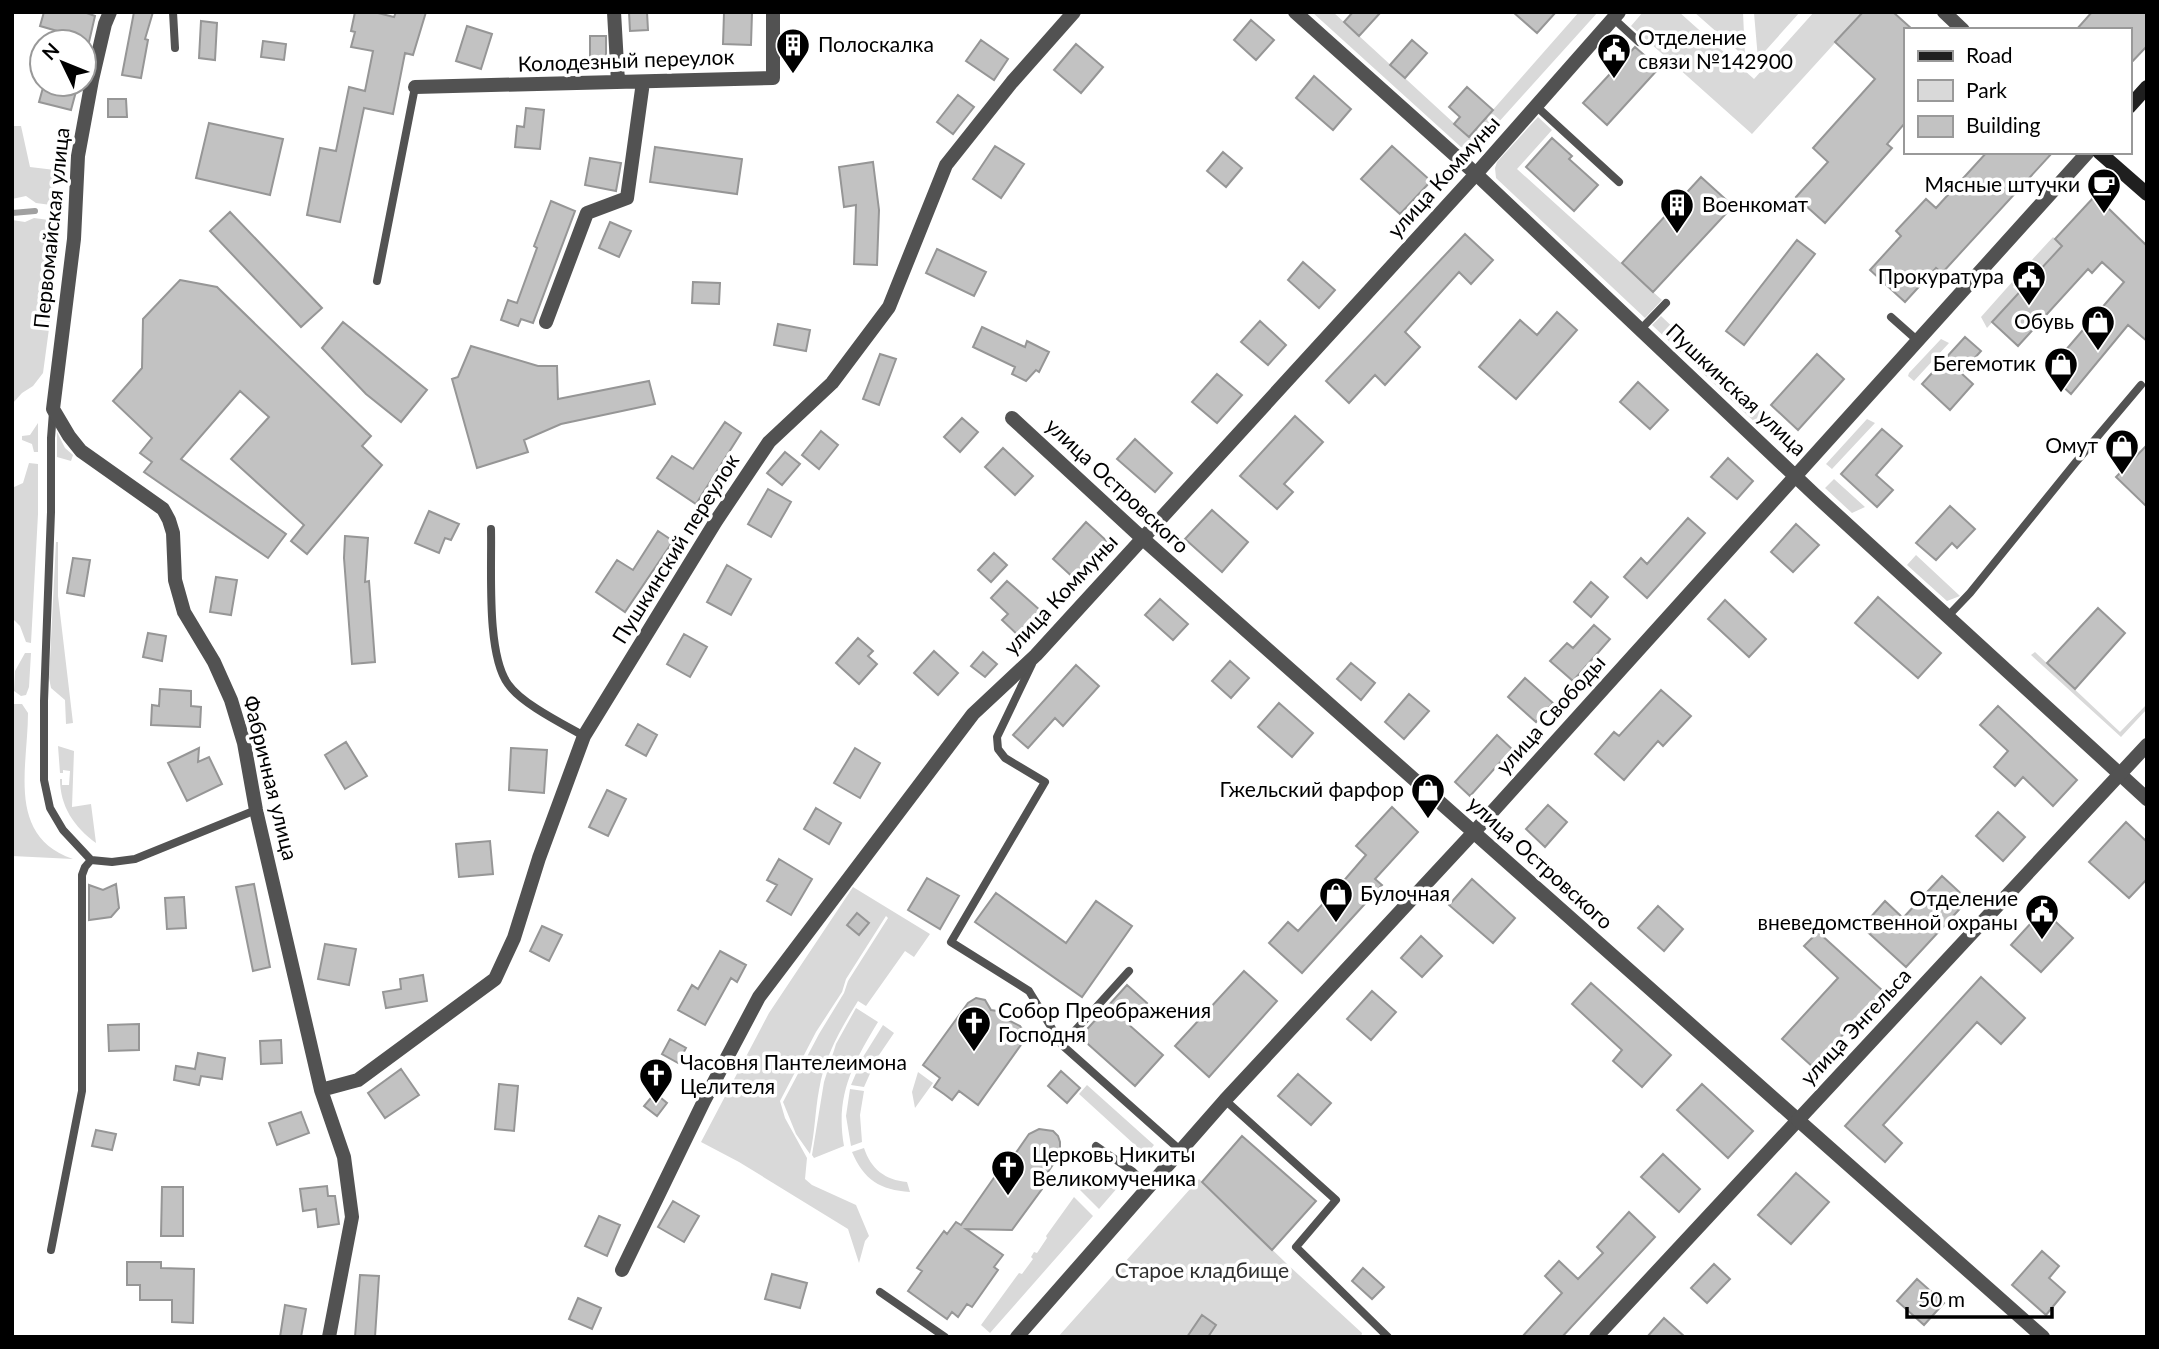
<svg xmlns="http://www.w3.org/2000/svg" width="2159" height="1349" font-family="Lato,sans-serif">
  <rect width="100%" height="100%" fill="#fff"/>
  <!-- green -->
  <path fill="#d9d9d9" d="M1312 12H1333L1469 137 1579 12H1598L1479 144 1468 149 1461 147Z
    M1643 12H1679L1754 79 1814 12H1863L1752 134 1631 26Z
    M1694 12H1743L1745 57Z
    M1755 12H1800L1758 59 1754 13Z
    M12 62 14 126H21L30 167 55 170 51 205 36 203 26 196 12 199Z
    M1538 117 1552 130 1517 169 1662 300 1645 318 1496 178 1495 168 1497 162Z
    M34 218 49 220 47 272 51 314 43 373 33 386 22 393 12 404V220L25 222Z
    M2053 237 2062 245 2031 279 2025 274 2022 277 2019 274Z
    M2013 281 2016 283 2013 287 2019 293 1987 328 1981 317Z
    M1661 316 1773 422 1761 428 1652 325Z
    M1941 339 1949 343 1914 381 1908 376 1909 373Z
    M1867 419 1875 423 1832 469 1826 464Z
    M38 423V452H34L32 444 22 440V436L30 435Z
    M57 432 65 448 73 455 71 461 57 457Z
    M29 463 38 464V514L31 643 26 642 20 626 12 618V488L23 483Z
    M1834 479 1865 507 1852 513 1825 488Z
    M56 542H58V596L73 723 66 724 65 700 51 688 49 678Z
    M1916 555 1960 596 1947 601 1907 565Z
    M2035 652 2120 732 2147 704V709L2121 737 2031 655Z
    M25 653H31L29 687 26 695 21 696 14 691 15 671Z
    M12 704H22L28 713C28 767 6 836 73 859L12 856Z
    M58 746 74 751 72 807 91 804 96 843C74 827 60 806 60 779H62V785H69L70 771 63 770V773H60Z
    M853 887 930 934 914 957 905 951 866 1006 858 1001C841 1028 824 1058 819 1090 815 1111 815 1133 810 1154L796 1134 783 1102 819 1034 844 993 848 981 888 918 886 916 846 979 842 992 816 1032 780 1101 785 1118 807 1158 805 1179 812 1185 856 1205 869 1236 865 1241 859 1263 848 1229 739 1162 701 1142 769 1013Z
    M856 1008 878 1022C853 1063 835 1096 844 1146L814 1158 812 1155 824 1082 836 1044Z
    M883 1025 894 1033 877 1058 864 1087 851 1085 863 1057Z
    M918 1072 933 1083 915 1108 912 1092Z
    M1087 1085 1154 1145 1146 1155 1079 1094Z
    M850 1089 864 1091 860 1115 862 1142 851 1146 846 1116Z
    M864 1148C871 1169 885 1180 907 1182L910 1192C880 1190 864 1180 852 1152Z
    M1109 1173 1125 1179 1099 1209 1080 1190C1089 1182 1097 1175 1109 1173Z
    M1199 1179 1287 1264 1362 1333 1361 1337H1058Z
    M1074 1197 1093 1216 990 1333 981 1325 1019 1273 1022 1274 1033 1259 1031 1257 1034 1252 1037 1253 1047 1238 1046 1236Z"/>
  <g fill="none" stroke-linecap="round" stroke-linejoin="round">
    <!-- stream -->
    <path stroke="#a0a0a0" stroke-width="6" d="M12 213 35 211"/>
  </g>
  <!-- building -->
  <path fill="#c2c2c2" stroke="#969696" stroke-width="2" d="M44 12H84L95 16 89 42H69L71 35 40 26Z
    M134 12H153L145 39 148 40 141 78 122 75Z
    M355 12H374L394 17 396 12H426L413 55 405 53 393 114 364 108 340 222 307 215 320 148 336 151 349 87 365 91 373 51 351 47 355 32 351 31Z
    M629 12H647L648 30 630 31Z
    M1353 12H1381L1359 36 1344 22Z
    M1513 12H1556L1537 33Z
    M1863 12H1893L1912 29 1905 30V123L1887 144 1892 148 1825 223 1796 197 1828 162 1813 148 1875 79 1835 42Z
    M2092 12H2147V46L2129 65V30H2076Z
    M724 13H752L751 45 723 44Z
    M1251 20 1274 40 1256 60 1234 40Z
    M201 21 217 23 215 60 199 58Z
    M467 26 492 34 481 69 456 61Z
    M590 36H606V70H590Z
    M981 40 1008 59 994 80 966 61Z
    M1412 40 1427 53 1405 78 1390 65Z
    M263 41 286 44 284 60 261 57Z
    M1076 44 1103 67 1081 93 1054 70Z
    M1635 47 1659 68 1607 125 1583 103Z
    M1314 76 1351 109 1333 130 1296 98Z
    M44 84H78L71 110 39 102Z
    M1467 87 1493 110 1469 137 1454 124 1460 117 1449 107Z
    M958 95 974 107 953 134 937 122Z
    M108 99H126L127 117H108Z
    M526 108 544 110 540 149 515 147 517 126 524 127Z
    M209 123 283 139 270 195 196 178Z
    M1552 138 1572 156 1569 159 1598 185 1574 211 1526 167Z
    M995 146 1024 164 1001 198 973 179Z
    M1392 146 1431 181 1400 214 1361 179Z
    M655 147 742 159 737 194 650 182Z
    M1223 152 1242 168 1226 187 1207 171Z
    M1987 152H2053L1942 273 1936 268 1905 302 1870 270 1901 236 1896 231 1926 199 1936 208Z
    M590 158 621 163 616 191 585 185Z
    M873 162 879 210 877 265 854 264 856 205 844 207 839 167Z
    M1701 177 1733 206 1653 292 1622 263Z
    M2094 197 2107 209 2108 208 2147 246V341L2128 325 2071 394 2047 372 2124 282 2102 262 2092 273 2088 269 2018 346 1992 322 2062 246 2055 239Z
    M551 201 575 211 533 323 521 319 518 326 501 320 508 300 517 303 537 248 534 246Z
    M230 212 322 308 301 327 210 231Z
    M610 222 631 231 619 257 599 248Z
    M1465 234 1493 260 1471 284 1459 272 1405 332 1420 347 1385 385 1375 375 1349 403 1326 381Z
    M1797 240 1815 254 1744 345 1726 331Z
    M937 249 986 272 974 296 926 273Z
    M1303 262 1335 290 1319 308 1288 280Z
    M180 280 217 287 371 436 362 446 382 465 307 554 291 541 304 525 231 459 269 417 240 391 181 459 286 534 268 558 144 472 152 462 140 453 152 438 113 401 142 368 143 319Z
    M693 282 720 283 719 304 692 303Z
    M1557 312 1577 330 1516 399 1479 367 1520 320 1537 335Z
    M1260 321 1286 345 1268 365 1241 342Z
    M343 322 427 390 401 422 366 394 322 348Z
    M778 324 810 330 806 351 774 345Z
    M982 327 1025 347 1027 341 1049 352 1039 372 1036 370 1026 381 1012 374 1015 367 973 347Z
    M1965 337 1981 351 1961 373 1973 384 1950 410 1922 384Z
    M471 346 538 366H557L558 399 649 381 655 404 561 424 524 440 528 452 477 468 452 379 458 377Z
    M880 354 896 359 879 405 863 399Z
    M1817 354 1844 379 1798 430 1771 405Z
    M1217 374 1242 395 1217 423 1192 402Z
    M1638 382 1668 410 1650 429 1620 402Z
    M1295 416 1323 442 1284 484 1293 492 1277 509 1240 476Z
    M962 418 978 432 960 452 944 437Z
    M725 422 741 433 696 504 657 478 672 456 693 469Z
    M1882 429 1902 446 1876 475 1893 490 1877 507 1841 474Z
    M821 431 838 445 819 469 802 455Z
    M1135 439 1172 473 1155 492 1117 459Z
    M2147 445V507L2116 477Z
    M1003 448 1033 476 1015 495 985 467Z
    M785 452 800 464 782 485 767 473Z
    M1728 458 1753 481 1737 499 1711 477Z
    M768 489 791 502 771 537 748 524Z
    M1950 506 1975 529 1957 548 1952 543 1936 560 1916 543Z
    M1212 510 1248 542 1222 572 1185 539Z
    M429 511 459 524 451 540 445 538 439 553 415 543Z
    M1688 518 1705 533 1647 598 1624 577 1641 558 1647 564Z
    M1086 522 1110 544 1076 580 1053 559Z
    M1796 524 1819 545 1793 572 1771 552Z
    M658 531 673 541 625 612 596 592 617 560 633 570Z
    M345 536 368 538 365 582 369 581 375 662 352 664 344 558Z
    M994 553 1007 565 991 582 978 570Z
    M73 558 90 560 84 596 67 593Z
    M727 565 751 579 731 615 707 602Z
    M216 577 237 580 231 615 210 612Z
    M1007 581 1041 611 1019 636 1002 620 1008 614 991 598Z
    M1591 582 1608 597 1591 617 1574 602Z
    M1878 597 1941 653 1918 678 1855 623Z
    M1160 599 1188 624 1173 640 1145 615Z
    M1725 600 1766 639 1749 657 1708 619Z
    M2098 608 2125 633 2075 689 2047 663Z
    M1594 625 1610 639 1573 681 1550 661 1567 643 1573 648Z
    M148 633 166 636 162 661 143 657Z
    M684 634 707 647 690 677 667 664Z
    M858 638 873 651 868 656 877 664 859 684 836 663Z
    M934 651 958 673 938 695 914 673Z
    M983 652 997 664 985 677 971 666Z
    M1230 661 1249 678 1231 698 1212 681Z
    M1351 663 1375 683 1361 700 1337 679Z
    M1076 665 1099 686 1063 726 1055 718 1028 748 1013 735Z
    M1525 678 1553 703 1536 722 1508 697Z
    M160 689 191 691V706L201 707 200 727 151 725 152 705 159 706Z
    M1661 690 1691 716 1663 746 1658 741 1624 780 1595 754 1614 732 1619 736Z
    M1409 694 1429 711 1404 739 1385 722Z
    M1279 703 1313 733 1292 757 1258 727Z
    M1998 706 2077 780 2053 806 2023 777 2015 786 1994 767 2008 751 1980 725Z
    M638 724 657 735 646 756 626 745Z
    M1497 735 1512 749 1470 796 1455 782Z
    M346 742 367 776 345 789 325 755Z
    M199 748 198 762 209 757 222 784 187 801 168 763Z
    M511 748 547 750 544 793 509 790Z
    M855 748 880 763 860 798 834 783Z
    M607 790 626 799 608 836 589 827Z
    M1548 805 1567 822 1545 847 1526 829Z
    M1392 807 1418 832 1375 879 1382 885 1302 973 1269 943 1288 922 1298 931 1341 884 1366 855 1356 846Z
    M816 808 841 823 829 844 804 829Z
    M1998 812 2025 837 2003 861 1976 836Z
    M2126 822 2147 842V879L2129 898 2089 862Z
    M490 841 493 874 459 877 456 844Z
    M779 859 812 879 791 915 767 901 777 885 767 880Z
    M1942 876 1968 900 1906 967 1862 927 1885 901 1903 918Z
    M927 878 959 896 940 929 908 910Z
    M1472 879 1515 918 1493 943 1449 905Z
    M116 884 119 908 111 917 89 920V885L103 890Z
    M254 884 270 967 253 971 236 887Z
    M996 893 1066 943 1096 901 1132 926 1082 997 975 922Z
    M184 897 186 928 167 929 165 898Z
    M1658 906 1683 929 1664 951 1638 928Z
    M2043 910 2073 938 2041 972 2011 945Z
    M857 913 869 923 859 935 847 925Z
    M542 926 562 935 549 961 530 951Z
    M1818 932 1883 991 1813 1067 1782 1039 1838 978 1804 946Z
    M1421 936 1442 956 1422 977 1401 958Z
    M325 944 356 949 349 985 318 979Z
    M720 951 746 965 737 982 731 978 705 1025 678 1010 692 985 698 989Z
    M1244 971 1277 1001 1209 1077 1175 1046Z
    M423 975 427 1001 386 1008 383 992 401 989 400 979Z
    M1981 977 2025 1018 2001 1044 1977 1022 1883 1125 1902 1143 1885 1162 1845 1126Z
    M1591 983 1671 1055 1642 1087 1613 1061 1622 1050 1572 1004Z
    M1127 985 1147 1003 1128 1024 1163 1055 1135 1086 1080 1037Z
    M1372 991 1396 1012 1371 1040 1347 1019Z
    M976 998 985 1000 991 1010 1003 1012 1008 1020 1020 1026 1025 1033 1023 1042 978 1105 959 1091 952 1100 944 1094 934 1087 940 1078 923 1065 968 1003Z
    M139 1024V1050L109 1051 108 1025Z
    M670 1039 686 1048 678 1063 662 1054Z
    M281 1040 282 1063 261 1064 260 1041Z
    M198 1053 225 1058 222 1079 201 1076 199 1085 174 1080 176 1066 195 1069Z
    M401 1069 419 1095 385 1118 368 1093Z
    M1061 1071 1080 1088 1067 1103 1048 1086Z
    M1298 1074 1331 1103 1311 1125 1278 1096Z
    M499 1084 518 1086 514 1131 495 1129Z
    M1702 1084 1753 1131 1728 1158 1677 1110Z
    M655 1093 667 1103 657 1116 644 1106Z
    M301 1112 309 1133 277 1145 269 1123Z
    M1039 1129 1053 1131 1058 1136 1060 1142V1154L1044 1178 1042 1189 1012 1230 966 1229 1003 1255 994 1267 998 1270 972 1307 967 1304 958 1317 952 1312 947 1319 908 1291 922 1271 917 1268 944 1231 947 1234 956 1222 961 1225 1005 1162 1013 1157 1029 1134Z
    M96 1130 116 1134 112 1150 92 1146Z
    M1242 1136 1316 1201 1272 1250 1202 1182Z
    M1663 1154 1700 1189 1679 1212 1641 1177Z
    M1796 1173 1829 1202 1791 1244 1758 1215Z
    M327 1186 328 1196H335L339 1224 318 1227 316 1209 303 1211 300 1189Z
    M162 1187H183V1236H161Z
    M673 1201 699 1216 684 1242 658 1227Z
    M1629 1212 1655 1237 1562 1337H1522L1562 1293 1545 1276 1559 1261 1578 1279 1603 1253 1597 1247Z
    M599 1216 620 1225 607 1256 585 1246Z
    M2042 1251 2059 1266 2049 1278 2065 1292 2046 1315 2012 1285Z
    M127 1262H161V1268L194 1269 193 1323 172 1322V1300H140V1285H127Z
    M1714 1264 1730 1279 1707 1303 1691 1288Z
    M1363 1268 1384 1287 1372 1299 1352 1281Z
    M772 1274 807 1283 800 1308 765 1299Z
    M360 1275 379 1276 375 1337H355Z
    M1917 1279 1944 1303 1924 1325 1897 1301Z
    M578 1298 601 1308 592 1329 569 1319Z
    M285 1305 306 1309 301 1337H280Z
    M1202 1315 1216 1325 1208 1337H1187Z
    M1664 1318 1685 1337H1647Z"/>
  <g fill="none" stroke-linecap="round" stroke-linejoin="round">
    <!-- service -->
    <path stroke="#525252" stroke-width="8" d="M173 12 175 48
      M1614 19 1639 42
      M1536 106 1619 182
      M377 281 415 87
      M1891 317 1918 341
      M1641 329 1666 303
      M53 412 51 438V512L44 701V780L50 808 63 830 91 860
      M491 529C492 568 486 654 508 684 522 704 563 724 584 736
      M1948 616 1970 593 2076 462 2141 385
      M1032 664 997 737 998 749 1005 758 1045 782 951 942 1029 991 1062 1045 1180 1150
      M1062 1045 1129 971
      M1225 1100 1336 1200 1296 1247 1388 1337
      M1096 1146 1132 1171 1148 1186
      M51 1250 82 1091V875L85 867 91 860 112 862 135 859 256 810
      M880 1292 945 1337"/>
    <!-- minor -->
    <path stroke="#525252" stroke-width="14" d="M110 12 105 24 92 80 78 156 74 239 53 409 69 436 81 451 163 509 169 520 173 533 175 580 184 612 214 662 231 700 244 743 256 810 321 1090 344 1157 352 1217 329 1337
      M614 12 618 82
      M1295 12 1476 174 1814 494 2147 799
      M415 87 773 78V12
      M546 322 587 213 627 198 643 82
      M1012 418 1142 538 1798 1120 1596 1337
      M321 1090 358 1080 495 979 514 938 539 858 584 736 716 521 769 442 832 383 889 307 946 165 1012 82 1074 12
      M622 1270 704 1101 759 997 973 714 1036 655 1476 174 1619 12
      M1017 1337 1225 1100 1474 832 2088 152"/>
    <!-- tertiary -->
    <path stroke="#525252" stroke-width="14" d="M1944 12 1963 30
      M2043 1337 1798 1120 2147 745"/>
    <!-- secondary -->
    <path stroke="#1f1f1f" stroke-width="14" d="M2129 107 2147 87
      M2099 152 2147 194"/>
  </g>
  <!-- icons -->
  <defs>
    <g id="building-pin" transform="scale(1.75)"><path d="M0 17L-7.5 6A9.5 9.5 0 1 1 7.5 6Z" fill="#000" stroke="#fff"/><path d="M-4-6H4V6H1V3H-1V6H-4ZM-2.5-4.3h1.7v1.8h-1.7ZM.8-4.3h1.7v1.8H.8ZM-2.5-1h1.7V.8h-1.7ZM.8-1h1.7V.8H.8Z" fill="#fff"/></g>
    <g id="civic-pin" transform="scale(1.75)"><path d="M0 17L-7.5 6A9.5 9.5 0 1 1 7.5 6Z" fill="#000" stroke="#fff"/><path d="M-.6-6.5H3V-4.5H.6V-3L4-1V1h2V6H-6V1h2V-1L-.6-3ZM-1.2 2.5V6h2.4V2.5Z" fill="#fff"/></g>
    <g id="cafe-pin" transform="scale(1.75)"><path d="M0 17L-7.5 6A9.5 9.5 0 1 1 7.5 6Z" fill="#000" stroke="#fff"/><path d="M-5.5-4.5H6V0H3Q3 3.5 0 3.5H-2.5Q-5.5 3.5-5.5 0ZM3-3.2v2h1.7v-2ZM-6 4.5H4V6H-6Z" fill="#fff"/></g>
    <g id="shop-pin" transform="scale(1.75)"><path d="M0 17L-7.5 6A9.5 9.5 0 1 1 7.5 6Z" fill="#000" stroke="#fff"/><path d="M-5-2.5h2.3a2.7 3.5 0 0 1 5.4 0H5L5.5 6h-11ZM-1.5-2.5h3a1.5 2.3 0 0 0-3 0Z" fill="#fff"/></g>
    <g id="church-pin" transform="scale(1.75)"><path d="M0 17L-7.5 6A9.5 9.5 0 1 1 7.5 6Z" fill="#000" stroke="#fff"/><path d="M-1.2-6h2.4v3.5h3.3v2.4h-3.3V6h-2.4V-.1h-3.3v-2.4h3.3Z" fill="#fff"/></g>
  </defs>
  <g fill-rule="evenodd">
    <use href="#building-pin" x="793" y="45"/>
    <use href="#civic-pin" x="1614" y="50"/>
    <use href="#cafe-pin" x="2104" y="185"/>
    <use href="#building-pin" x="1677" y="205"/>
    <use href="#civic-pin" x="2029" y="277"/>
    <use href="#shop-pin" x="2098" y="322"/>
    <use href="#shop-pin" x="2061" y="364"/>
    <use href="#shop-pin" x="2122" y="446"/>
    <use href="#shop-pin" x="1428" y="790"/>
    <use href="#shop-pin" x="1336" y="894"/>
    <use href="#civic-pin" x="2042" y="911"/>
    <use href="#church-pin" x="974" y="1023"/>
    <use href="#church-pin" x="656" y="1075"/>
    <use href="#church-pin" x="1008" y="1167"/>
  </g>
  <g text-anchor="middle" stroke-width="7" stroke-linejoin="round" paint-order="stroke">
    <!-- poi labels -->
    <g font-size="21" fill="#000" stroke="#fff" text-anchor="start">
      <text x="1638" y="45">Отделение<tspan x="1638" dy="24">связи №142900</tspan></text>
      <text x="818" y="52">Полоскалка</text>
      <text x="2080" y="192" text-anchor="end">Мясные штучки</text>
      <text x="1702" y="212">Военкомат</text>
      <text x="2004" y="284" text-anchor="end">Прокуратура</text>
      <text x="2074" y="329" text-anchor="end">Обувь</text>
      <text x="2036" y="371" text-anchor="end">Бегемотик</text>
      <text x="2098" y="453" text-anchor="end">Омут</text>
      <text x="1404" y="797" text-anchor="end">Гжельский фарфор</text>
      <text x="1360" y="901">Булочная</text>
      <text x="2018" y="906" text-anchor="end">Отделение<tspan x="2018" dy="24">вневедомственной охраны</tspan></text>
      <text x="998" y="1018">Собор Преображения<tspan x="998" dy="24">Господня</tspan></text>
      <text x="680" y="1070">Часовня Пантелеимона<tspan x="680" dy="24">Целителя</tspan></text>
      <text x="1032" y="1162">Церковь Никиты<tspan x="1032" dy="24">Великомученика</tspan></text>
    </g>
    <!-- street labels -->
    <g font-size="21" fill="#000" stroke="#fff">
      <text transform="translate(626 61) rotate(-2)" y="7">Колодезный переулок</text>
      <text transform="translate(1444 177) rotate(-48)" y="7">улица Коммуны</text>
      <text transform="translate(52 228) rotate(-84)" y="7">Первомайская улица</text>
      <text transform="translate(1736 390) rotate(43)" y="7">Пушкинская улица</text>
      <text transform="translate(1117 486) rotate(43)" y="7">улица Островского</text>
      <text transform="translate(676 549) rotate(-58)" y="7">Пушкинский переулок</text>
      <text transform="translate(1061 595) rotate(-47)" y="7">улица Коммуны</text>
      <text transform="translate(1551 715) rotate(-48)" y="7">улица Свободы</text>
      <text transform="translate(270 778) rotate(76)" y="7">Фабричная улица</text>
      <text transform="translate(1540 863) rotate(42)" y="7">улица Островского</text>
      <text transform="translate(1856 1027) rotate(-47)" y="7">улица Энгельса</text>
    </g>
    <!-- park labels -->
    <g font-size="21" fill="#303030" stroke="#fff">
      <text x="1202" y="1278">Старое кладбище</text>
    </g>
  </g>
  <!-- border -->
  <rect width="2159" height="1349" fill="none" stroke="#000000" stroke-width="28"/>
  <!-- legend -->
  <rect x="1904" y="28" width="228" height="126" fill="#ffffff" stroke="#999999" stroke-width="2"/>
  <rect x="1918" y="51" width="35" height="10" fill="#1f1f1f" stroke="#999999" stroke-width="2"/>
  <text x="1966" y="63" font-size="21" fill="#000000">Road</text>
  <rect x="1918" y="80" width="35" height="21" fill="#d9d9d9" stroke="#999999" stroke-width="2"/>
  <text x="1966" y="98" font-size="21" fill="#000000">Park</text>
  <rect x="1918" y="116" width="35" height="21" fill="#c2c2c2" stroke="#999999" stroke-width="2"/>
  <text x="1966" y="133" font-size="21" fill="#000000">Building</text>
  <!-- north arrow -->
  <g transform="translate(63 63) rotate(313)"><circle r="33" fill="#ffffff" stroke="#999999" stroke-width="2"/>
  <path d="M0-5L12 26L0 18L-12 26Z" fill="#000000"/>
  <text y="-10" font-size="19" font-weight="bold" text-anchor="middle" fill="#000000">N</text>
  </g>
  <!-- scale -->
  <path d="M1907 1307v10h145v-10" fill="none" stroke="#000000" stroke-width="3.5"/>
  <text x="1918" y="1307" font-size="21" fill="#000000" stroke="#ffffff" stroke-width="5" paint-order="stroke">50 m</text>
</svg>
